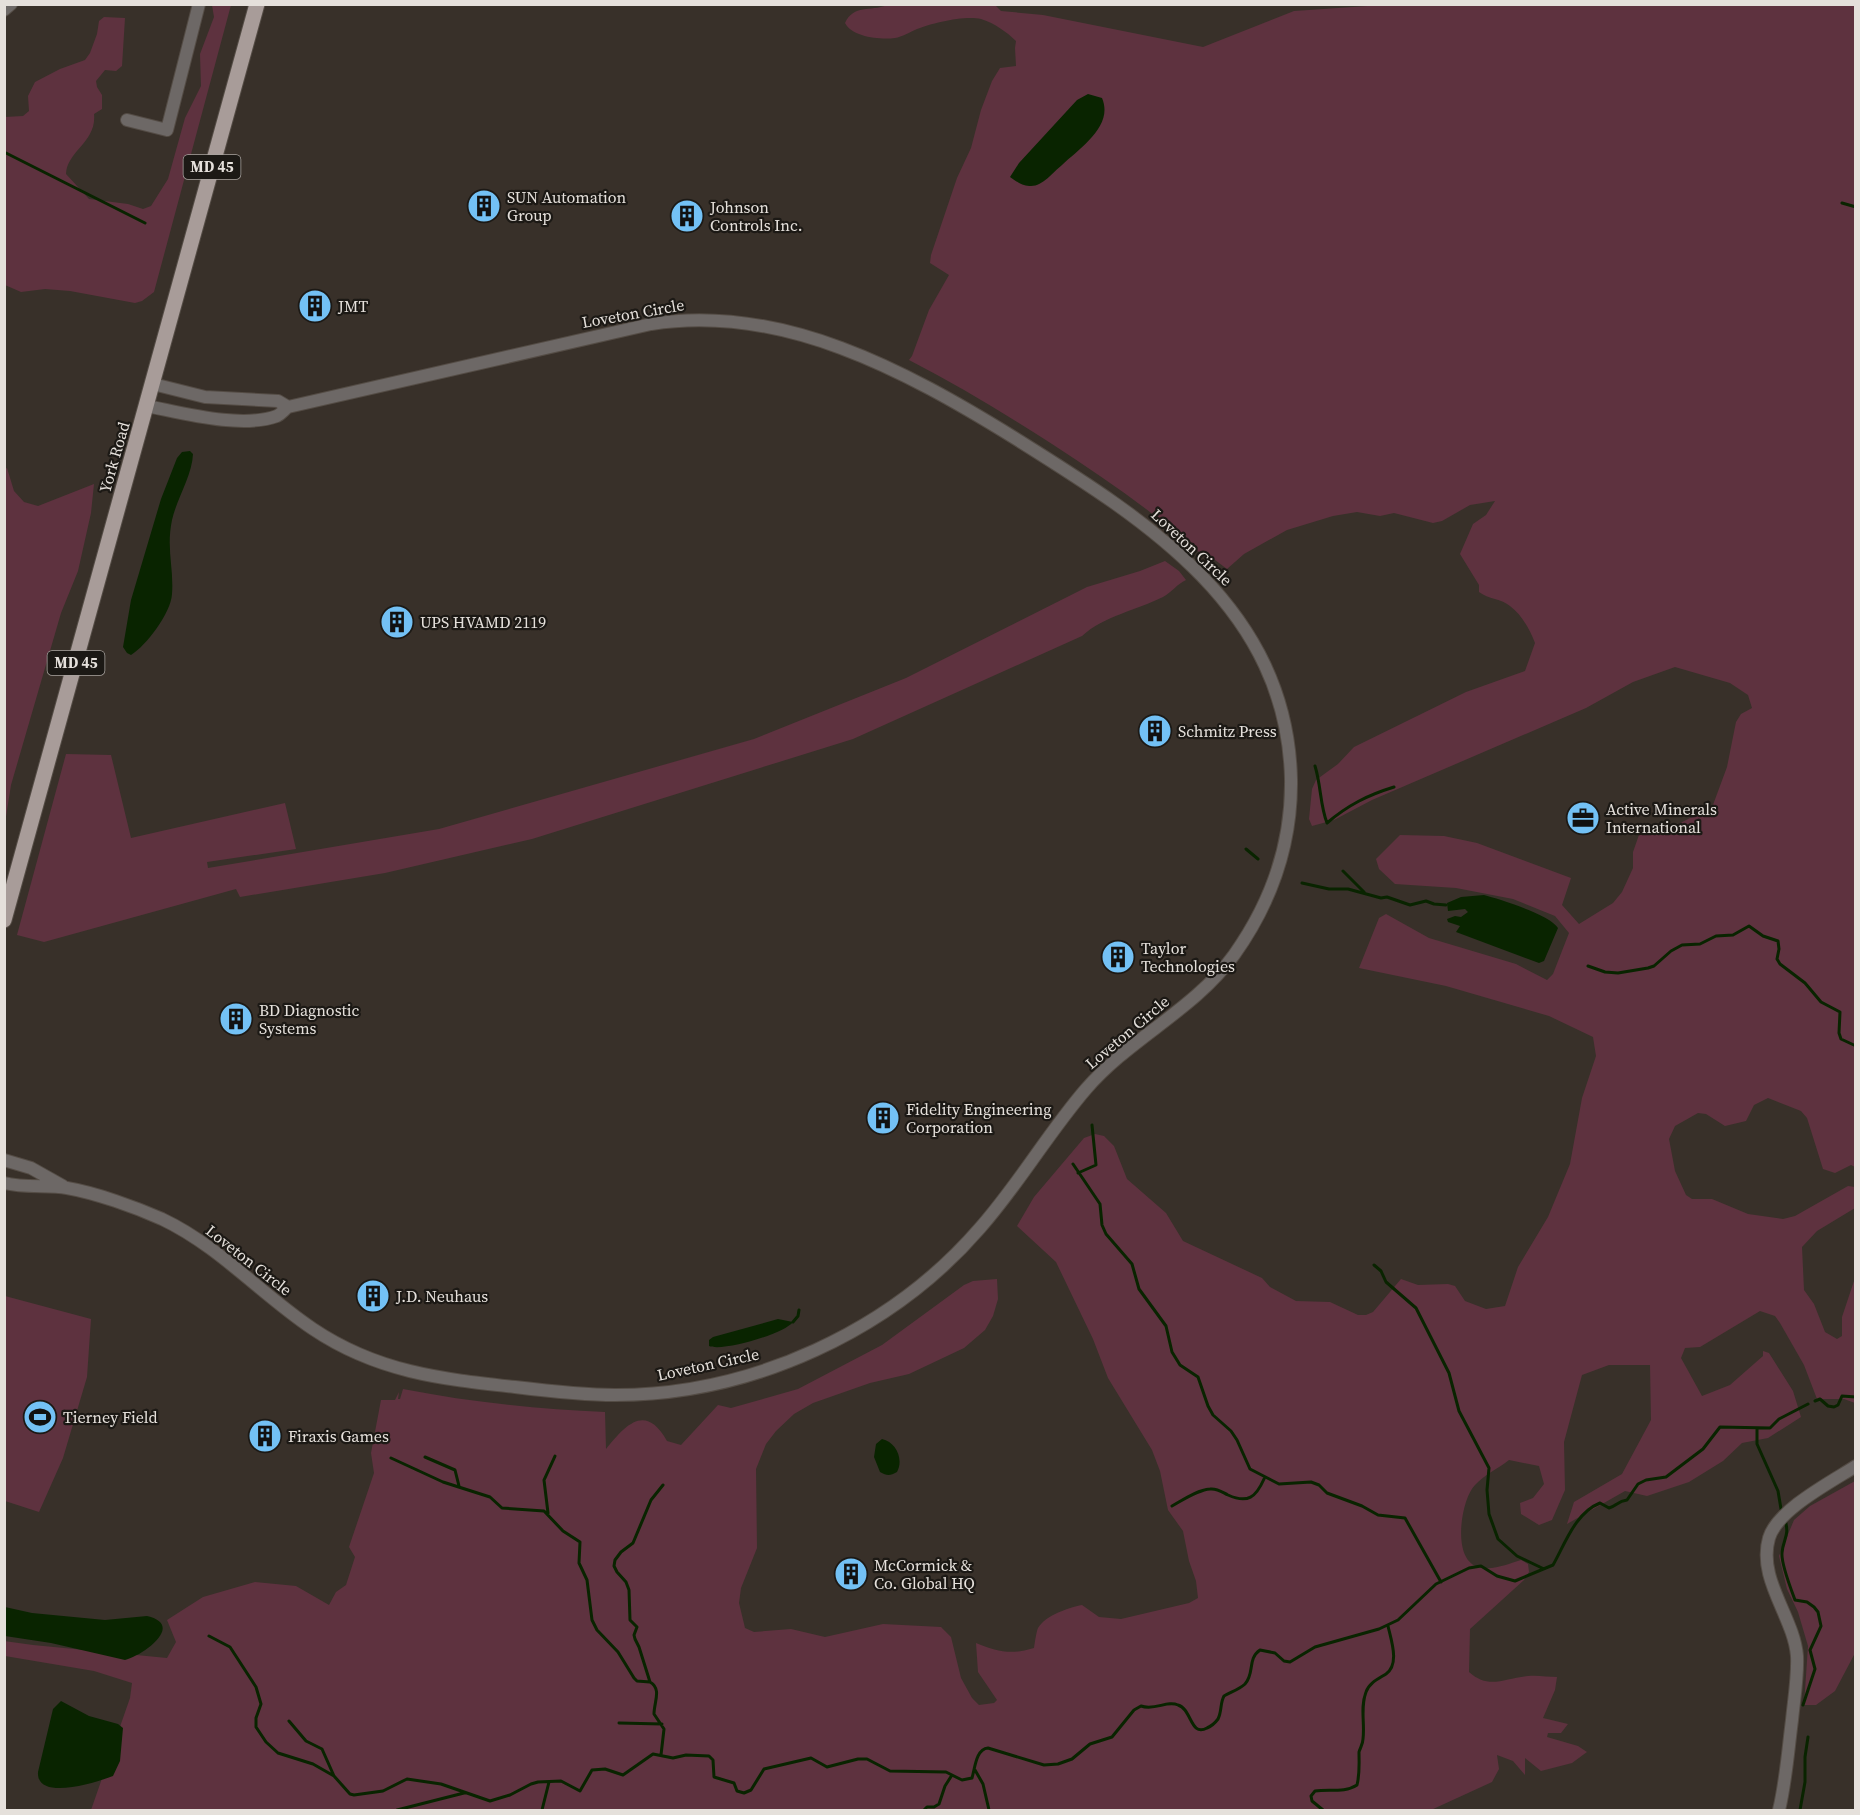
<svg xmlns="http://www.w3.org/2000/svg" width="1860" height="1815" font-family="'Source Serif 4',serif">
  <rect width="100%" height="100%" fill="#383029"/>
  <!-- green -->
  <path fill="#5e323f" d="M212 5H231L154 292 142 301 135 303 70 291 45 289 21 292 5 285V117L23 116 29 111 28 96 35 82 60 69 85 60 90 53 97 34 99 21 104 17 125 18 122 66 116 71 105 70 96 81 97 87 102 95V109L94 114C97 142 67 151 66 174L89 199 128 204 143 209 151 206 168 179 185 118 201 86 200 54 214 17Z
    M887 5H995L1001 11 1043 15 1203 47 1294 11 1382 5H1855V1167L1851 1165 1835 1173 1823 1169 1807 1118 1801 1111 1768 1098 1754 1105 1746 1121 1725 1126 1706 1114 1698 1113 1675 1126 1669 1139 1675 1171 1686 1195 1692 1199H1712L1748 1214 1783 1219 1795 1216 1848 1186 1855 1187V1208L1817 1231 1802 1247 1804 1290 1814 1304 1825 1332 1837 1339 1842 1336V1317L1855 1278V1403L1844 1399H1817L1804 1365 1780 1323 1775 1316 1760 1311 1700 1347 1685 1348 1681 1358 1702 1396 1730 1385 1763 1356V1351L1769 1353 1793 1391 1801 1417 1768 1438 1742 1443 1723 1461 1689 1482 1647 1496 1625 1491 1567 1524 1574 1502 1622 1474 1651 1420 1650 1365H1609L1582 1375 1564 1442 1565 1490 1552 1520 1539 1525 1521 1514 1520 1503 1533 1498 1544 1484 1539 1466 1509 1460C1499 1468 1484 1475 1475 1485 1461 1499 1452 1557 1476 1566 1491 1572 1507 1564 1521 1560L1528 1564 1529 1572 1524 1580 1470 1629 1469 1672C1489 1690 1504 1678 1528 1676 1538 1675 1548 1677 1557 1677L1555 1690 1543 1718 1568 1724 1561 1733H1548L1547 1737 1578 1746 1587 1752 1572 1763 1541 1771 1525 1758V1775L1513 1761 1497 1755 1499 1769 1492 1782 1431 1810H91L130 1698 132 1683 94 1671 5 1656 4 1641 33 1645 167 1658 176 1642 167 1620 203 1597 255 1582 296 1586 329 1605 336 1592 346 1585 355 1557 349 1547 374 1473 371 1453 381 1400H395L399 1392 398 1399H400L403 1389C469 1402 538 1409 605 1412L606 1449C626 1424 646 1403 667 1441L681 1445 718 1405 731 1408 798 1389 882 1345 964 1285 973 1281 997 1279 998 1299 993 1316 985 1330 964 1348 909 1374 870 1383 813 1403 794 1414 776 1431 766 1444 756 1469 757 1548 741 1588 739 1603 745 1628 754 1632 791 1629 825 1637 883 1624 941 1627 951 1637 961 1678 972 1698 979 1705 994 1703 997 1700 978 1672 976 1643C998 1652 1011 1655 1034 1648 1035 1642 1036 1633 1038 1628 1046 1615 1068 1608 1082 1605L1099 1617 1121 1619 1189 1603 1198 1598 1196 1581 1189 1561 1183 1531 1168 1510 1160 1471 1152 1450 1108 1378 1093 1339 1056 1262 1017 1226 1034 1197 1084 1138 1095 1134 1104 1136 1114 1146 1127 1179 1166 1213 1183 1241 1262 1278 1270 1287 1296 1301 1330 1302 1358 1315H1366L1373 1312 1401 1279 1418 1285 1448 1284 1455 1286 1465 1301 1486 1309 1505 1306 1518 1267 1548 1217 1570 1164 1582 1098 1596 1056 1593 1037 1549 1016 1446 986 1359 968 1379 918 1386 914 1429 938 1516 964 1547 980 1553 974 1569 933 1555 916 1513 899 1456 888 1395 884 1379 869 1376 859 1400 835 1444 836 1477 843 1571 878 1562 905 1579 924 1613 903 1622 892 1633 868V852L1640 832 1649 828 1669 829 1690 818 1710 813 1727 767 1736 722 1741 714 1752 708 1748 695 1730 683 1675 667 1633 682 1586 708 1372 800 1334 820 1312 826 1309 819 1312 789 1316 780 1338 764 1354 747 1466 692 1525 671 1535 643C1530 630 1522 615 1510 606 1502 599 1488 599 1479 592V585L1460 554 1473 524 1486 515 1495 501 1470 505 1442 521 1433 523 1394 513 1380 516 1357 512 1333 516 1287 530 1244 554 1227 569 1211 557 1207 559C1158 515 1106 479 1052 444 1005 414 958 385 909 360L912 356 929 310 949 275 930 263 931 255 957 178 971 148 981 110 992 81 1000 68 1016 66 1015 48 1016 41C1007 32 994 23 981 19 965 15 932 23 917 29 910 32 902 37 895 38 880 40 852 37 845 23 854 4 870 12 887 5Z
    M7 468 14 491 24 502 38 506 94 484 91 513 78 571 61 613 11 785 5 823 4 470Z
    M1165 561 1179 571 1186 580C1177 584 1172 592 1163 597 1137 610 1104 616 1082 636L853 739 532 839 385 873 240 897 236 889 44 942 17 935 66 754 111 755 131 838 285 803 296 849 207 862 208 868 439 829 754 739 906 678 1087 587 1140 571Z
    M5 1296 91 1319 87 1377 63 1458 39 1512 5 1501Z
    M1855 1481V1653L1835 1691 1816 1705H1804L1808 1646 1798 1612 1787 1589 1779 1556 1794 1520 1810 1506Z"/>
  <!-- water -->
  <path fill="#092400" d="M1088 94 1102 98C1114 126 1080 148 1062 165 1053 172 1043 186 1031 186 1023 187 1016 181 1010 177L1019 163 1077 100Z
    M190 451 193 454C192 476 177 498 172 520 166 549 174 568 172 594 171 613 146 646 131 655L127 653 123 647 131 600 161 499 177 458 182 452Z
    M1484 895C1499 899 1551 915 1558 928L1544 961 1539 963 1456 932 1460 926 1448 922 1447 919 1455 916 1461 917 1468 912 1465 909 1448 911 1447 903 1461 897Z
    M778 1319 793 1322C784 1334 722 1352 709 1346V1340L713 1337Z
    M882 1439C896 1442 904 1459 897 1472 890 1476 887 1476 880 1472L874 1457 876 1444Z
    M5 1607 32 1613 105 1620 147 1616C186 1625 142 1656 125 1660L51 1643 5 1636Z
    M61 1701 89 1716 118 1724 123 1728 120 1761 113 1776C98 1782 36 1802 38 1772L53 1709Z"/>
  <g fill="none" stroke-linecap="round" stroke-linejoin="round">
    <!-- stream -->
    <path stroke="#092400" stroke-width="3" d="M4 152 145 223
      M1842 203 1856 207
      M1315 766C1321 785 1320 805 1327 823 1348 805 1368 795 1394 787
      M1246 849 1258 859
      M1343 871 1364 892
      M1302 883 1329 889H1348L1381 898 1387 897 1410 905 1426 901 1434 904 1446 905
      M1588 966 1605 972 1618 973 1648 968 1654 966 1671 951 1682 945 1700 944 1716 936 1733 935 1749 926 1763 936 1778 941 1779 949 1777 959 1780 964 1805 983 1821 1002 1840 1012 1839 1033 1841 1039 1856 1046
      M1073 1164 1100 1204 1102 1225 1106 1234 1132 1264 1139 1289 1166 1326 1172 1352 1180 1365 1198 1377 1208 1406 1213 1415 1231 1431 1237 1440 1250 1469 1279 1484 1311 1482 1319 1485 1327 1493 1362 1506 1378 1515 1405 1518 1441 1582
      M1078 1173 1096 1165 1092 1125
      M1374 1265 1381 1271 1386 1282 1416 1308 1449 1373 1459 1411 1489 1468 1487 1490 1489 1514 1498 1539 1517 1556 1542 1568
      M793 1322 798 1316 799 1310
      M1815 1401 1820 1399 1828 1406 1834 1407 1838 1405 1842 1396 1856 1397
      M1757 1428V1444L1778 1491 1781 1509
      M425 1457 455 1470 459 1486
      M391 1458 443 1482 490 1497 502 1508 544 1511 563 1531 580 1542 579 1563 587 1580 592 1620 597 1630 618 1652 634 1678 637 1681 650 1682
      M1172 1506C1183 1500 1197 1490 1210 1489 1217 1488 1222 1492 1228 1495 1248 1504 1256 1497 1264 1479
      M548 1513 544 1480 555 1456
      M1785 1520C1790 1536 1783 1539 1782 1553 1781 1564 1791 1589 1795 1600L1807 1602 1814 1607 1818 1612 1821 1626 1810 1650 1815 1669 1803 1705
      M209 1636 230 1647 256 1687 261 1704 256 1718V1727L266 1742 278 1753 313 1764 334 1776 350 1794 354 1795 383 1791 407 1779 441 1784 490 1801 510 1795 531 1784 538 1782 561 1781 580 1791 592 1770 605 1769 623 1775 653 1754 673 1758 686 1755 709 1756 713 1760 714 1777 734 1783 737 1791 744 1793 751 1790 764 1769 811 1758 827 1767 858 1759H867L890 1771 946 1772 962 1780 972 1778C975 1768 976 1749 988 1748L1044 1765 1058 1764 1072 1759 1090 1744 1112 1737 1134 1710 1141 1706C1155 1711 1167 1700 1178 1705 1192 1709 1190 1737 1207 1728 1212 1726 1215 1723 1218 1719 1222 1711 1220 1703 1224 1696 1231 1692 1240 1689 1245 1684 1255 1673 1247 1659 1260 1650L1275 1653 1284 1661 1290 1662 1315 1647 1379 1629 1398 1620 1436 1584 1469 1568 1481 1566 1497 1576 1515 1581 1553 1565C1565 1544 1575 1513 1600 1503L1609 1508C1616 1506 1618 1501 1627 1500L1638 1484 1646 1480 1666 1477 1703 1449 1720 1427 1770 1428 1779 1419 1808 1404
      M289 1721 306 1741 322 1749 334 1776
      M619 1723 662 1724
      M661 1755 664 1729 654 1714C654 1702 662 1689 650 1682L639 1647 635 1639 634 1635 637 1627 630 1620 629 1590 626 1582 617 1572 614 1566 615 1560 621 1552 633 1543 651 1500 663 1485
      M975 1770 983 1784 989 1810
      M397 1810 464 1793
      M542 1810 549 1782
      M924 1810 927 1807H934L939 1804 945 1786 952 1775
      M1323 1810 1312 1801 1311 1796 1315 1791C1329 1789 1345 1793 1357 1785 1360 1773 1359 1764 1359 1752 1360 1748 1363 1744 1363 1739 1365 1723 1360 1708 1366 1692 1369 1683 1378 1679 1386 1674 1400 1664 1391 1640 1388 1626
      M1800 1810 1805 1782V1757L1808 1737"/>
    <!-- minor casing -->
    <g stroke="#544c45" stroke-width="14">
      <path id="minor" d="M4 10 11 4
        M127 120 167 130 199 4
        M147 406C183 413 241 429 277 416 281 414 284 410 288 407L278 401 205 397 153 384
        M4 1160 31 1168 63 1186
        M4 1183C25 1188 46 1185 67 1188 96 1193 135 1207 162 1219 219 1246 262 1295 313 1329 377 1372 441 1379 515 1387 548 1391 582 1395 615 1395 752 1395 891 1331 980 1228 1019 1184 1048 1133 1086 1089 1130 1038 1194 1010 1234 955 1271 903 1292 843 1291 779 1287 606 1144 519 1013 437 906 371 781 303 651 324L288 407
        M1779 1810C1786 1781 1788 1751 1792 1720 1794 1699 1798 1677 1797 1656 1794 1617 1757 1579 1769 1538 1777 1510 1831 1482 1856 1466"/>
    </g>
    <!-- primary casing -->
    <g stroke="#544c45" stroke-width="17">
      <path id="primary" d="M4 920 257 4"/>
    </g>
    <!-- minor -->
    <use href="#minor" stroke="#6d6866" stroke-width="12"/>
    <!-- primary -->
    <use href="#primary" stroke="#a89c99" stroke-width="15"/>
  </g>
  <!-- icons -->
  <defs>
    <g id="building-disc" transform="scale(1.725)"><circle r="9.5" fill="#73c1f5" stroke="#1c1915"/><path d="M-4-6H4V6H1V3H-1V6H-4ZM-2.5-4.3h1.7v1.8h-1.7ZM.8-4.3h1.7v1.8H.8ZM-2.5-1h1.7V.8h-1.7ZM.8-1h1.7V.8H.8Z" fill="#111"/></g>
    <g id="office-disc" transform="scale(1.725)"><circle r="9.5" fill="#73c1f5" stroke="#1c1915"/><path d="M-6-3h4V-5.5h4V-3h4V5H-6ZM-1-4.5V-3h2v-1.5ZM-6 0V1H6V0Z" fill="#111"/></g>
    <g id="stadium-disc" transform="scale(1.725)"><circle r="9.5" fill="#73c1f5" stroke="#1c1915"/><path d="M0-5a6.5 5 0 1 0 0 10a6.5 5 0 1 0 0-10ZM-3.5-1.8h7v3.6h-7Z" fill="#111"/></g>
  </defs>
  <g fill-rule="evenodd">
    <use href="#building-disc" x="484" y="206"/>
    <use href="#building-disc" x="687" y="216"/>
    <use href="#building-disc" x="315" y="306"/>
    <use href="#building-disc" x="397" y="622"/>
    <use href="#building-disc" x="1155" y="731"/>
    <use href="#office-disc" x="1583" y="818"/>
    <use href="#building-disc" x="1118" y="957"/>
    <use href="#building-disc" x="236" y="1019"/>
    <use href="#building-disc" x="883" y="1118"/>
    <use href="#building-disc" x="373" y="1296"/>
    <use href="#stadium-disc" x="40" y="1417"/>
    <use href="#building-disc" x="265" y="1436"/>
    <use href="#building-disc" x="851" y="1574"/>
  </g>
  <g text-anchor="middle" stroke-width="4.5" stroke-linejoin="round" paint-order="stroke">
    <!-- shield labels -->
    <g fill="#1c1915" stroke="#a9a4a0" stroke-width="1.5">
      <rect x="183.5" y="155" width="57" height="24" rx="4.5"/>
      <rect x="47.5" y="651" width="57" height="24" rx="4.5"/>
    </g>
    <g font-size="15" font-weight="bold" fill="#e5e0db">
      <text x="212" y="172">MD 45</text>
      <text x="76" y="668">MD 45</text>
    </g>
    <!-- poi labels -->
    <g font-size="16" fill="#e5e0db" stroke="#1c1915" text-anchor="start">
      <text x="507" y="203">SUN Automation<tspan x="507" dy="18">Group</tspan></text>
      <text x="710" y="213">Johnson<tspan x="710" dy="18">Controls Inc.</tspan></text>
      <text x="338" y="312">JMT</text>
      <text x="420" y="628">UPS HVAMD 2119</text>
      <text x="1178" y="737">Schmitz Press</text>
      <text x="1606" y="815">Active Minerals<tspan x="1606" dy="18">International</tspan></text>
      <text x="1141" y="954">Taylor<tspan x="1141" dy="18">Technologies</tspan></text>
      <text x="259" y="1016">BD Diagnostic<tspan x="259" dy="18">Systems</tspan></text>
      <text x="906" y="1115">Fidelity Engineering<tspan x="906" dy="18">Corporation</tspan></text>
      <text x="396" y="1302">J.D. Neuhaus</text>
      <text x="63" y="1423">Tierney Field</text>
      <text x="288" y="1442">Firaxis Games</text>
      <text x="874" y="1571">McCormick &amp;<tspan x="874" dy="18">Co. Global HQ</tspan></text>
    </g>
    <!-- street labels -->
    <g font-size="16" fill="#e5e0db" stroke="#1c1915">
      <text transform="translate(633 313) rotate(-10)" y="6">Loveton Circle</text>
      <text transform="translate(114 457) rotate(-74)" y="6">York Road</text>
      <text transform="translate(1192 547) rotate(43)" y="6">Loveton Circle</text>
      <text transform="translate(1127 1032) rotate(-40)" y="6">Loveton Circle</text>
      <text transform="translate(249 1260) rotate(38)" y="6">Loveton Circle</text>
      <text transform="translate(708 1364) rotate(-12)" y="6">Loveton Circle</text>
    </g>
  </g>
  <!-- border -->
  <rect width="1860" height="1815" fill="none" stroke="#e5e0db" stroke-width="12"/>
</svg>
